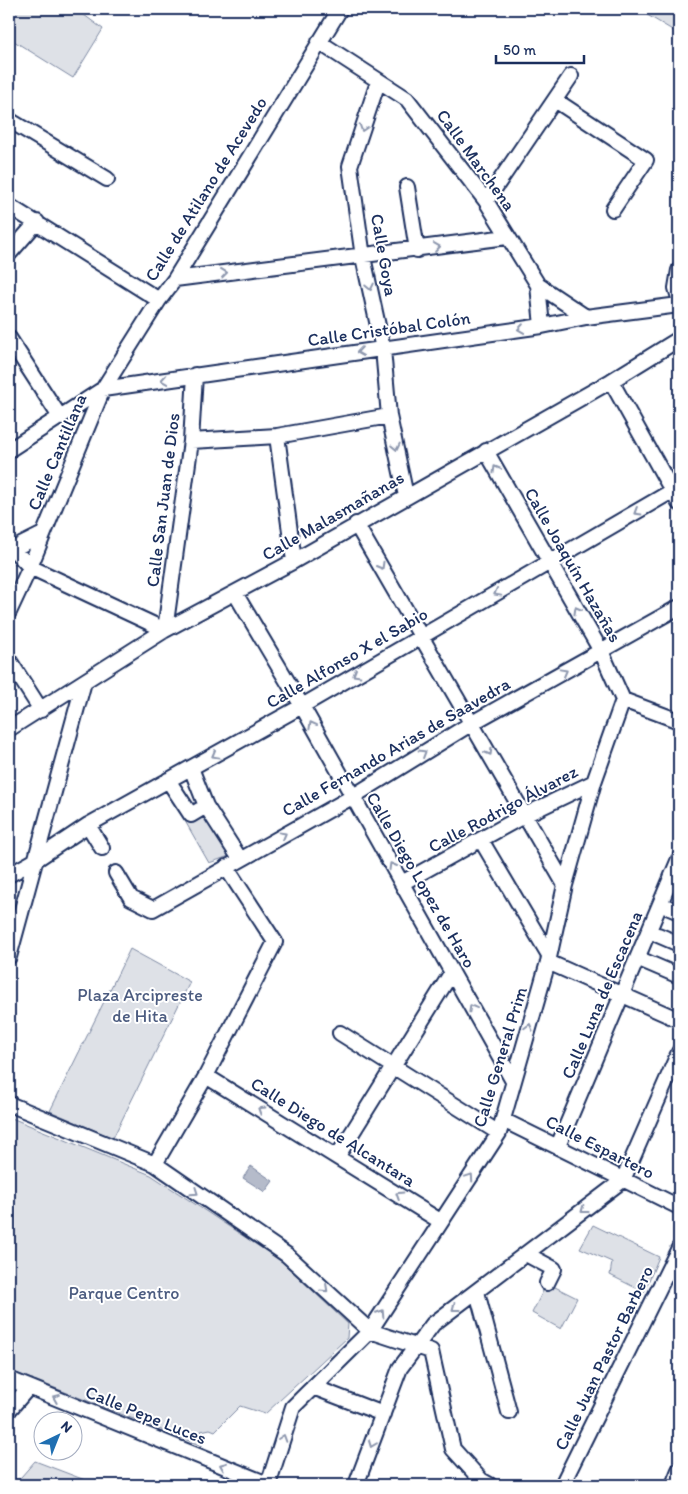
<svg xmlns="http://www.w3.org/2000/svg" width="688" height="1494" font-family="Itim,sans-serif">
  <rect width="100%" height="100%" fill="#fff"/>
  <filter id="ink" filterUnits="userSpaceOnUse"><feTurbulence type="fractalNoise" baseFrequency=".02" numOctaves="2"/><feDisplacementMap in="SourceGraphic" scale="10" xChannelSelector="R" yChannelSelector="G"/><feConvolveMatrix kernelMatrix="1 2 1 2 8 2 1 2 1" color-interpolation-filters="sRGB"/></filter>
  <g filter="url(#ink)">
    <!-- green -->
    <path fill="#dee1e7" stroke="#7c88a2" d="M9 9H76L103 29 73 78 9 38Z
      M647 9H679V34L644 13Z
      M204 812 232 855 209 863 185 821Z
      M130 949 190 982 113 1138 50 1111Z
      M9 1117 151 1175 281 1261 348 1324 347 1338 265 1414 240 1406 215 1431 210 1429 201 1431 202 1446 9 1370Z
      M593 1225 659 1257 644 1292 610 1275 612 1262 580 1248Z
      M547 1283 577 1298 561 1329 532 1313Z
      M35 1461 98 1485H14Z"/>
    <!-- water -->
    <path fill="#b5bbca" stroke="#77839f" d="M251 1166 273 1181 265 1192 243 1178Z"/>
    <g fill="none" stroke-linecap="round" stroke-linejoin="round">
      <!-- minor casing -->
      <g stroke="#1b2f5e" stroke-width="18">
        <path id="minor" d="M319 42 407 99 486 201 538 285 586 317
          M378 82 350 166 363 257 383 349 389 416 406 496
          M555 100 646 160 613 209
          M9 120 107 179
          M407 187 417 250
          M486 201 571 76
          M9 206 159 300
          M9 254 37 222
          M679 270 676 288 679 298
          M175 279 507 237
          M538 285 542 326
          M9 338 60 417
          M611 381 679 503
          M277 436 294 561
          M191 441 277 436 389 416
          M9 450 103 389 542 326 586 317 679 305
          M486 451 601 651 623 700
          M356 524 565 885
          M12 548 30 567 165 630
          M9 551 43 534
          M235 593 302 706 513 1081
          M9 612 30 567 103 389 159 300 175 279 340 9
          M165 630 191 441 195 375
          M9 660 41 710
          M623 700 679 721
          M9 729 165 630 294 561 611 381 679 339
          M191 768 206 806 240 859
          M168 780 191 815 206 806
          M88 825 102 848
          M481 840 549 955
          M116 873 131 898 153 909 352 797 472 723 679 607
          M9 875 34 861 88 825 302 706 679 487
          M402 883 525 815 594 782
          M667 907 679 912
          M658 935 679 944
          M9 957 84 682
          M644 961 679 976
          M548 962 679 1020
          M340 1033 499 1133
          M206 1076 440 1221
          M9 1104 155 1164 287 1255 370 1331 431 1351 453 1449 481 1480 490 1485
          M503 1120 679 1207
          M558 1146 679 859
          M337 1157 452 972
          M155 1164 206 1076 275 942 226 867
          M526 1254 554 1269 547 1283
          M477 1292 509 1412
          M9 1379 270 1485
          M313 1387 383 1414
          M9 1410 29 1387
          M268 1485 293 1407 370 1331 499 1133 548 962 565 885 594 782 623 700
          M356 1485 400 1368 433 1324 623 1180 679 1052
          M562 1485 679 1248
          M673 1485 679 1470"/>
      </g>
      <!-- minor -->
      <use href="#minor" stroke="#fff" stroke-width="14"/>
    </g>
    <!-- one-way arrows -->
    <defs><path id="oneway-chevron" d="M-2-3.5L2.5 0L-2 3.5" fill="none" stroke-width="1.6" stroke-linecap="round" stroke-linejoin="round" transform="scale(1.25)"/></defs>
    <g stroke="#8d97ae">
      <use href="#oneway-chevron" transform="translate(363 128) rotate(108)"/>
      <use href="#oneway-chevron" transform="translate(437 247) rotate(-8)"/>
      <use href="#oneway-chevron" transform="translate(224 273) rotate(-7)"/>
      <use href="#oneway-chevron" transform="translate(370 287) rotate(78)"/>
      <use href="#oneway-chevron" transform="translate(521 329) rotate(172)"/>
      <use href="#oneway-chevron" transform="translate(360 352) rotate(172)"/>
      <use href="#oneway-chevron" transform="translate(164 380) rotate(171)"/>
      <use href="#oneway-chevron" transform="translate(396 447) rotate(78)"/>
      <use href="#oneway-chevron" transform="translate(496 469) rotate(-120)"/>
      <use href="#oneway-chevron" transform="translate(637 512) rotate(149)"/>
      <use href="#oneway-chevron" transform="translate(381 566) rotate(60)"/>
      <use href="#oneway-chevron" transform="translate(497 593) rotate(151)"/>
      <use href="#oneway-chevron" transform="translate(577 610) rotate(-120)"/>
      <use href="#oneway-chevron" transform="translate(564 672) rotate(-29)"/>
      <use href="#oneway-chevron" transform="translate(356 674) rotate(150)"/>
      <use href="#oneway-chevron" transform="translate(312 725) rotate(-119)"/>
      <use href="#oneway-chevron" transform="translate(489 752) rotate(60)"/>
      <use href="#oneway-chevron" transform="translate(423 753) rotate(-31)"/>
      <use href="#oneway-chevron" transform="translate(215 755) rotate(151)"/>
      <use href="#oneway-chevron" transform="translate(283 835) rotate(-29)"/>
      <use href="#oneway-chevron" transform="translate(392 866) rotate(-120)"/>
      <use href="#oneway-chevron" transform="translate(472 1008) rotate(-119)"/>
      <use href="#oneway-chevron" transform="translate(529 1027) rotate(-74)"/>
      <use href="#oneway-chevron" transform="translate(261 1110) rotate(-148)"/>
      <use href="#oneway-chevron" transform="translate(470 1177) rotate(-56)"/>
      <use href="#oneway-chevron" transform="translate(195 1192) rotate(34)"/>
      <use href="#oneway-chevron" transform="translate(399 1195) rotate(-148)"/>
      <use href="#oneway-chevron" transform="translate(584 1210) rotate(143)"/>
      <use href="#oneway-chevron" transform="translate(325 1289) rotate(43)"/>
      <use href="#oneway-chevron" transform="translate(455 1308) rotate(143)"/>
      <use href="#oneway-chevron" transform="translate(381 1313) rotate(-57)"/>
      <use href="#oneway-chevron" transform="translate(56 1398) rotate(-158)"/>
      <use href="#oneway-chevron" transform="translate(283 1438) rotate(-72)"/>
      <use href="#oneway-chevron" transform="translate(372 1444) rotate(111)"/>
      <use href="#oneway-chevron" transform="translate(223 1466) rotate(-158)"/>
    </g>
  </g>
  <g text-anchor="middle" stroke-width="4" stroke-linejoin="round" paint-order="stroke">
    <!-- street labels -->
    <g font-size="18" fill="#1b2f5e" stroke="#fff">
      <text transform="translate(476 160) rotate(54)" y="6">Calle Marchena</text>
      <text transform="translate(206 189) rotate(-58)" y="6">Calle de Atilano de Acevedo</text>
      <text transform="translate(384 255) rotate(80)" y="6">Calle Goya</text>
      <text transform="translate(389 329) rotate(-8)" y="6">Calle Cristóbal Colón</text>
      <text transform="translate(57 452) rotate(-67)" y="6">Calle Cantillana</text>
      <text transform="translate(163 500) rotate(-83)" y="6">Calle San Juan de Dios</text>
      <text transform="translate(333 516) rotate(-30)" y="6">Calle Malasmañanas</text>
      <text transform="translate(573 565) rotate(60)" y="6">Calle Joaquín Hazañas</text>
      <text transform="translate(347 658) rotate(-30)" y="6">Calle Alfonso X el Sabio</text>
      <text transform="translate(396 747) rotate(-30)" y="6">Calle Fernando Arias de Saavedra</text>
      <text transform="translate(503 809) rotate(-28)" y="6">Calle Rodrigo Álvarez</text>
      <text transform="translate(421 880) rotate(60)" y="6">Calle Diego Lopez de Haro</text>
      <text transform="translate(602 995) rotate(-67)" y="6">Calle Luna de Escacena</text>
      <text transform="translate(500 1057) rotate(-73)" y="6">Calle General Prim</text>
      <text transform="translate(333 1132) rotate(32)" y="6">Calle Diego de Alcantara</text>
      <text transform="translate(600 1147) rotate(27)" y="6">Calle Espartero</text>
      <text transform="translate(604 1358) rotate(-64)" y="6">Calle Juan Pastor Barbero</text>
      <text transform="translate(146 1415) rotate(22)" y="6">Calle Pepe Luces</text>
    </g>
    <!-- park labels -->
    <g font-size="18" fill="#4c5c80" stroke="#fff">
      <text x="140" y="1001">Plaza Arcipreste<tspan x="140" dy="21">de Hita</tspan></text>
      <text x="124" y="1299">Parque Centro</text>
    </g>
  </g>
  <!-- margin -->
  <rect width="688" height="1494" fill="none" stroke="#fff" stroke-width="30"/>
  <rect x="15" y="15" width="658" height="1464" fill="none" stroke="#1b2f5e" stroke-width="2" filter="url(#ink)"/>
  <!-- north arrow -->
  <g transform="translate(58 1436) rotate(43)"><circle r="24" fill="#ffffff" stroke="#a4acbf"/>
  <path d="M0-4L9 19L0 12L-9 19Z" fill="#1f6fb2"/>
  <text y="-8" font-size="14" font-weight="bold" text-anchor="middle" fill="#1b2f5e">N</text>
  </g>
  <!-- scale -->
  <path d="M496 55v8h88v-8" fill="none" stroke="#1b2f5e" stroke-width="2.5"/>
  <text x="503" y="55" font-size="15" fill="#1b2f5e" stroke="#ffffff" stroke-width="4" paint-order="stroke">50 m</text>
</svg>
